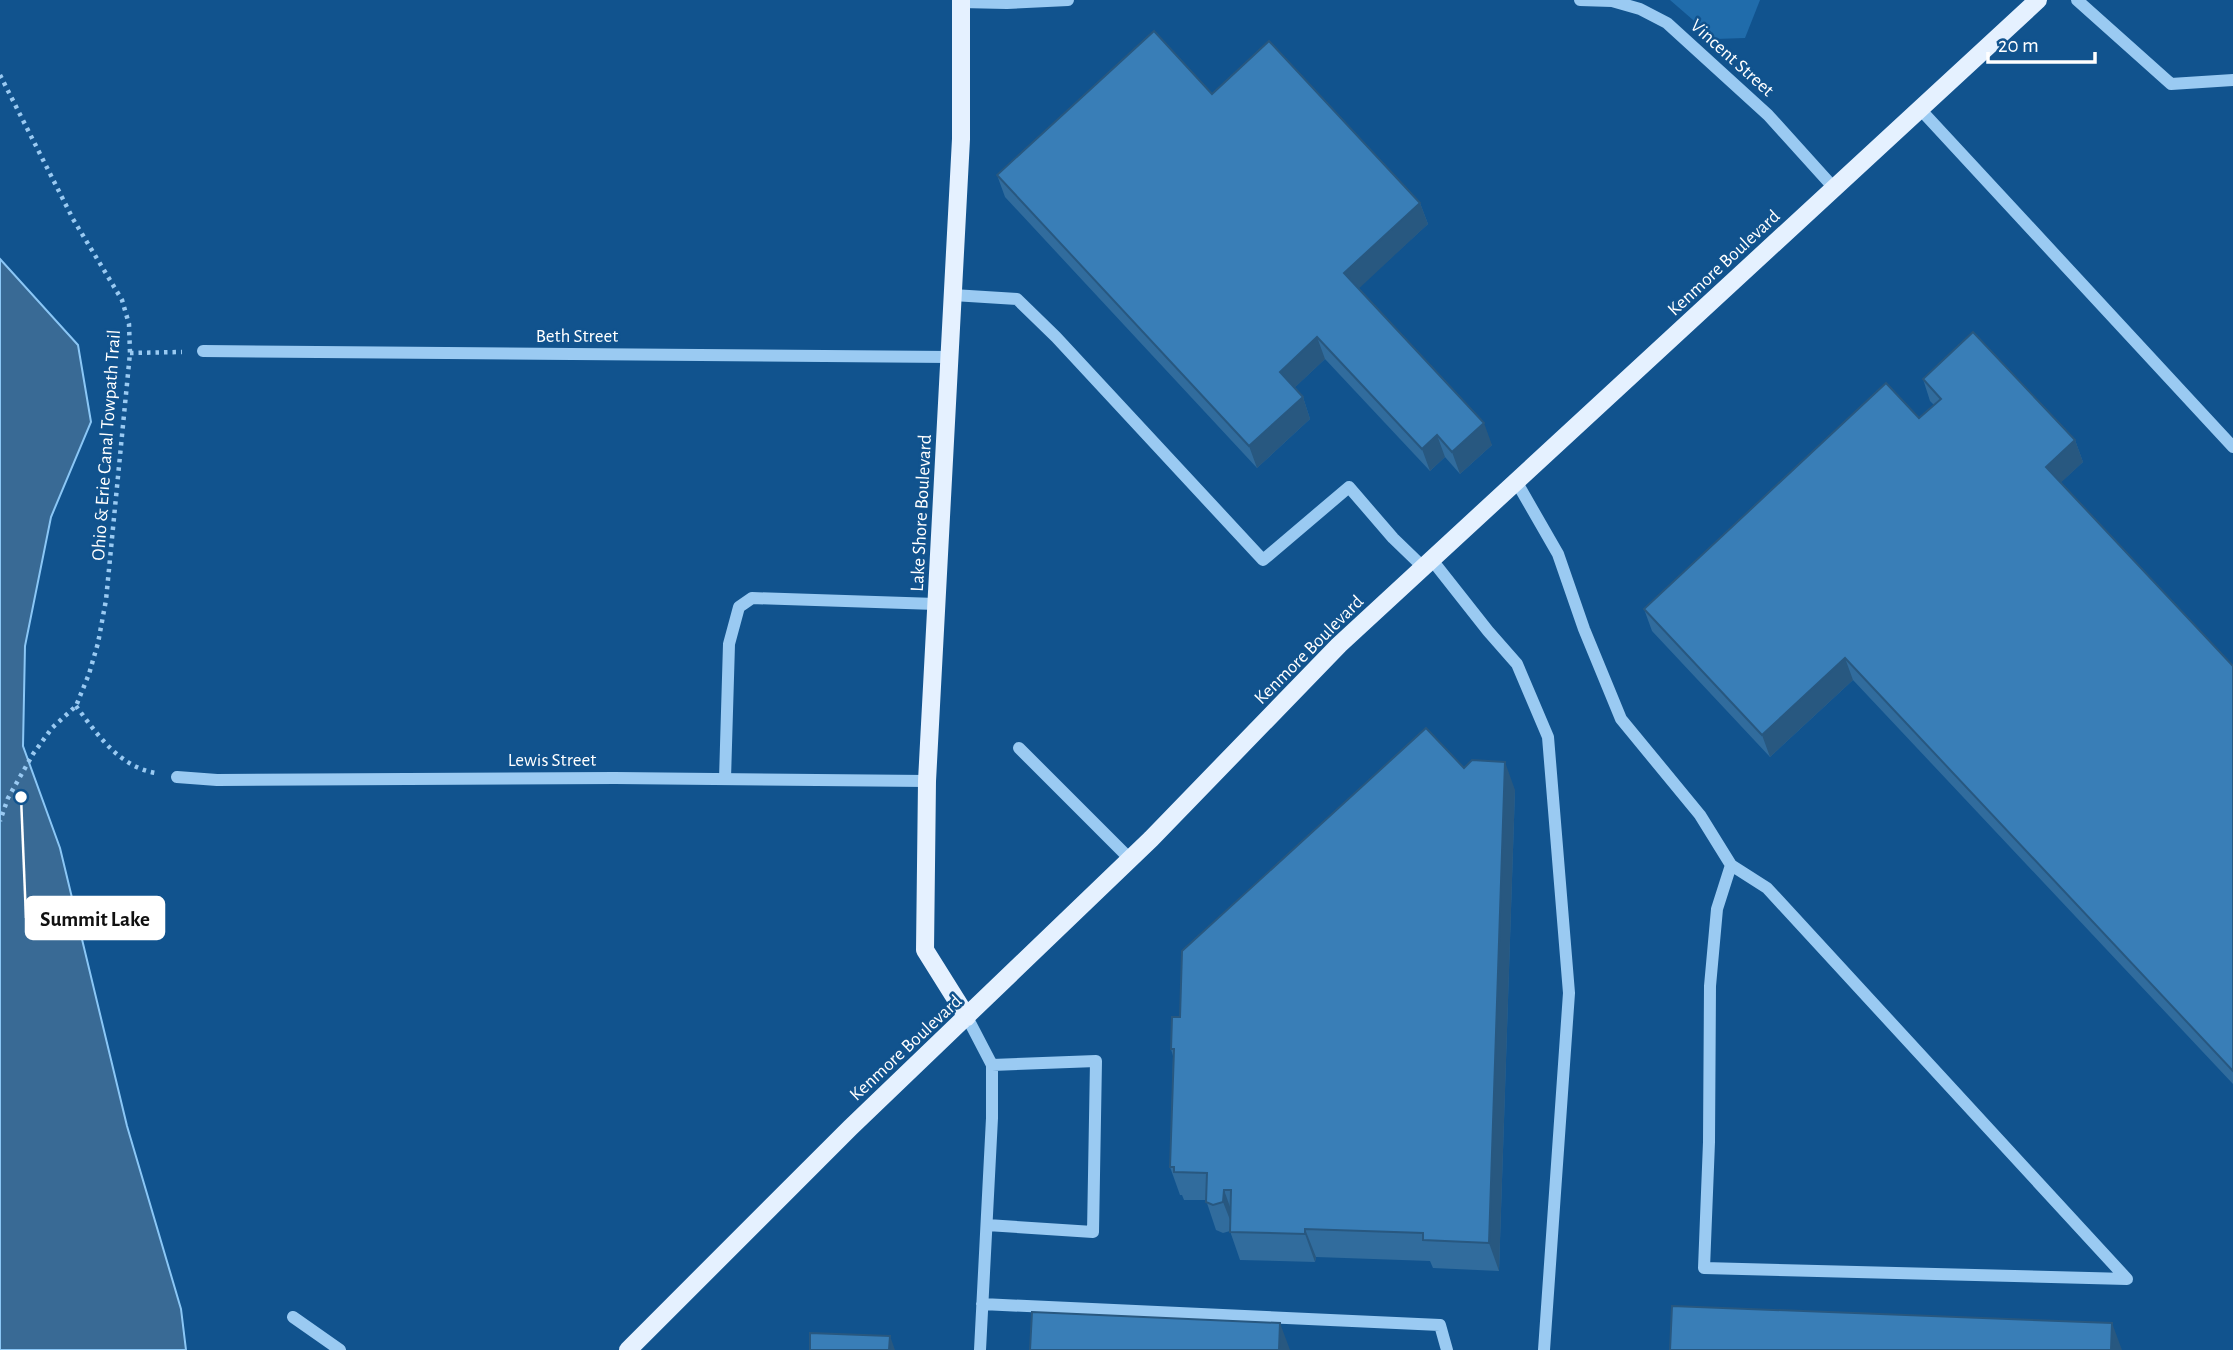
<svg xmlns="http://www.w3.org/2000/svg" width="2233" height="1350" font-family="'Alegreya Sans',sans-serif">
  <rect width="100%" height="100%" fill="#11538e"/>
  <!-- green -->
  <path fill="#206cab" d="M1670 0H1760L1745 38 1715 39Z"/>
  <!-- water -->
  <path fill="#396a95" stroke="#8bc7f6" stroke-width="2" d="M0 259 78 345 91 422 51 517 25 646 23 746 60 848 127 1126 181 1309 186 1350H0Z"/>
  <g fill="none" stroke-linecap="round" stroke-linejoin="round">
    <!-- path -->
    <path stroke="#9acaf2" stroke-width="4.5" stroke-dasharray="3.5 5" stroke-linecap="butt" d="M0 75 73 219 122 300 129 324 130 353 106 600 98 643 89 674 76 706 52 728 33 754 8 798 0 821
      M130 353 182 352
      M76 706C97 734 119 767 156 773"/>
    <!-- minor -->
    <path stroke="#9acaf2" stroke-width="12" d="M1580 0 1612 1 1640 9 1667 23 1768 115 1834 188
      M2077 0 2171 84 2233 80
      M961 2 1007 3 1068 0
      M1920 109 2233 447
      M953 295 1017 299 1056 337 1263 560 1349 487 1393 538 1423 567
      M203 351 950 357
      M1516 481 1558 554 1584 629 1621 719 1700 815 1731 865 1717 909 1710 986 1709 1142 1704 1268 2127 1279 1767 888 1731 865
      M1432 560 1488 631 1517 664 1548 737 1569 993 1544 1350
      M1019 748 1130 859
      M177 777 217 780 615 778 927 781
      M725 779 729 644 739 607 752 598 936 604
      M967 1017 992 1065V1118L980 1350
      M987 1225 1093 1232 1096 1061 992 1065
      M982 1304 1440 1325 1447 1350
      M293 1317 340 1350"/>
    <!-- major -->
    <path stroke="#e5f1ff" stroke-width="18" d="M961 0V139L927 781 925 950 967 1017
      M628 1350 850 1128 1151 839 1339 645 2038 0"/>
  </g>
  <!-- wall -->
  <path fill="#316c9d" d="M1212 94 1420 203 1428 224 1358 288 1492 445 1460 474 1445 457 1430 471 1325 359 1294 388 1303 397 1310 419 1257 468 1005 197 997 175Z
    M1923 379 2075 440 2083 462 2060 483 2233 666V1084L1853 680 1770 757 1652 631 1644 609 1919 418 1934 405 1930 401Z
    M1464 768 1515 790 1499 1271 1433 1268 1430 1261 1316 1257 1315 1262 1240 1260 1230 1231 1223 1233 1216 1230 1206 1200H1184L1182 1195H1180L1170 1167 1173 1056 1171 1049 1180 1017Z"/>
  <!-- shaded-wall -->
  <path fill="#285880" d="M1420 203 1428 224 1352 295 1344 273Z
    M1317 337 1325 359 1288 394 1280 372Z
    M1303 397 1310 419 1257 468 1249 446Z
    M1484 423 1492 445 1460 474 1452 452Z
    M1437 435 1445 457 1430 471 1422 449Z
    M2075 440 2083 462 2054 489 2046 467Z
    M1845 658 1853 680 1770 757 1762 735Z
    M1505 762 1515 790 1499 1271 1489 1243Z
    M1224 1190 1234 1218V1230L1223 1202Z
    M1305 1229 1316 1257 1315 1262 1305 1234Z
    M1280 1323 1290 1350H1279Z
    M2112 1323 2122 1350H2111Z
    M890 1336 895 1350H889Z"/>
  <!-- building -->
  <path fill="#397eb7" stroke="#285880" stroke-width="2" d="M1154 31 1212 94 1269 41 1420 203 1344 273 1484 423 1452 452 1437 435 1422 449 1317 337 1280 372 1303 397 1249 446 997 175Z
    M1973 332 2075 440 2046 467 2233 666V1071L1845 658 1762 735 1644 609 1886 383 1919 418 1941 399 1923 379Z
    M1426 728 1464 768 1472 760 1505 762 1489 1243 1423 1240V1233L1305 1229V1234L1230 1232 1231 1190H1224L1223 1202 1213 1205 1206 1202 1207 1173 1174 1172V1167H1170L1174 1049H1171L1172 1017H1180L1182 951Z
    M1672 1306 2112 1323 2111 1350H1670Z
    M1032 1312 1280 1323 1279 1350H1030Z
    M810 1333 890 1336 889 1350H810Z"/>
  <g text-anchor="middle" stroke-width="5" stroke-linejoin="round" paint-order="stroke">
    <!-- street labels -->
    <g font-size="19" fill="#fff" stroke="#11538e">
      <text transform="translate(1733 57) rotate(42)" y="7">Vincent Street</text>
      <text transform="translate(1723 262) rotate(-43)" y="7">Kenmore Boulevard</text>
      <text x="577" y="342">Beth Street</text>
      <text transform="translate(105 445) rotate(-86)" y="7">Ohio &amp; Erie Canal Towpath Trail</text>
      <text transform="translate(920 513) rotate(-87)" y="7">Lake Shore Boulevard</text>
      <text transform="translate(1308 649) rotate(-45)" y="7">Kenmore Boulevard</text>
      <text x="552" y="766">Lewis Street</text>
      <text transform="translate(905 1047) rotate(-43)" y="7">Kenmore Boulevard</text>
    </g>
  </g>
  <!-- callouts -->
  <path fill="none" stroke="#fff" stroke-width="2.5" d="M21 797L26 918"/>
  <circle fill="#fff" stroke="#11538e" stroke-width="2.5" cx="21" cy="797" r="7"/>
  <rect fill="#fff" stroke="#fff" stroke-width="2.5" x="26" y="897" width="138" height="42" rx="7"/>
  <g font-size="21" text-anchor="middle" font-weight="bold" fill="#111">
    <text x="95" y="926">Summit Lake</text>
  </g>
  <!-- scale -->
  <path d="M1988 52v10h107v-10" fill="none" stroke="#ffffff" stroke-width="3.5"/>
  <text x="1998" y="52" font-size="21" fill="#ffffff" stroke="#11538e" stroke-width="5" paint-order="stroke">20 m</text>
</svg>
